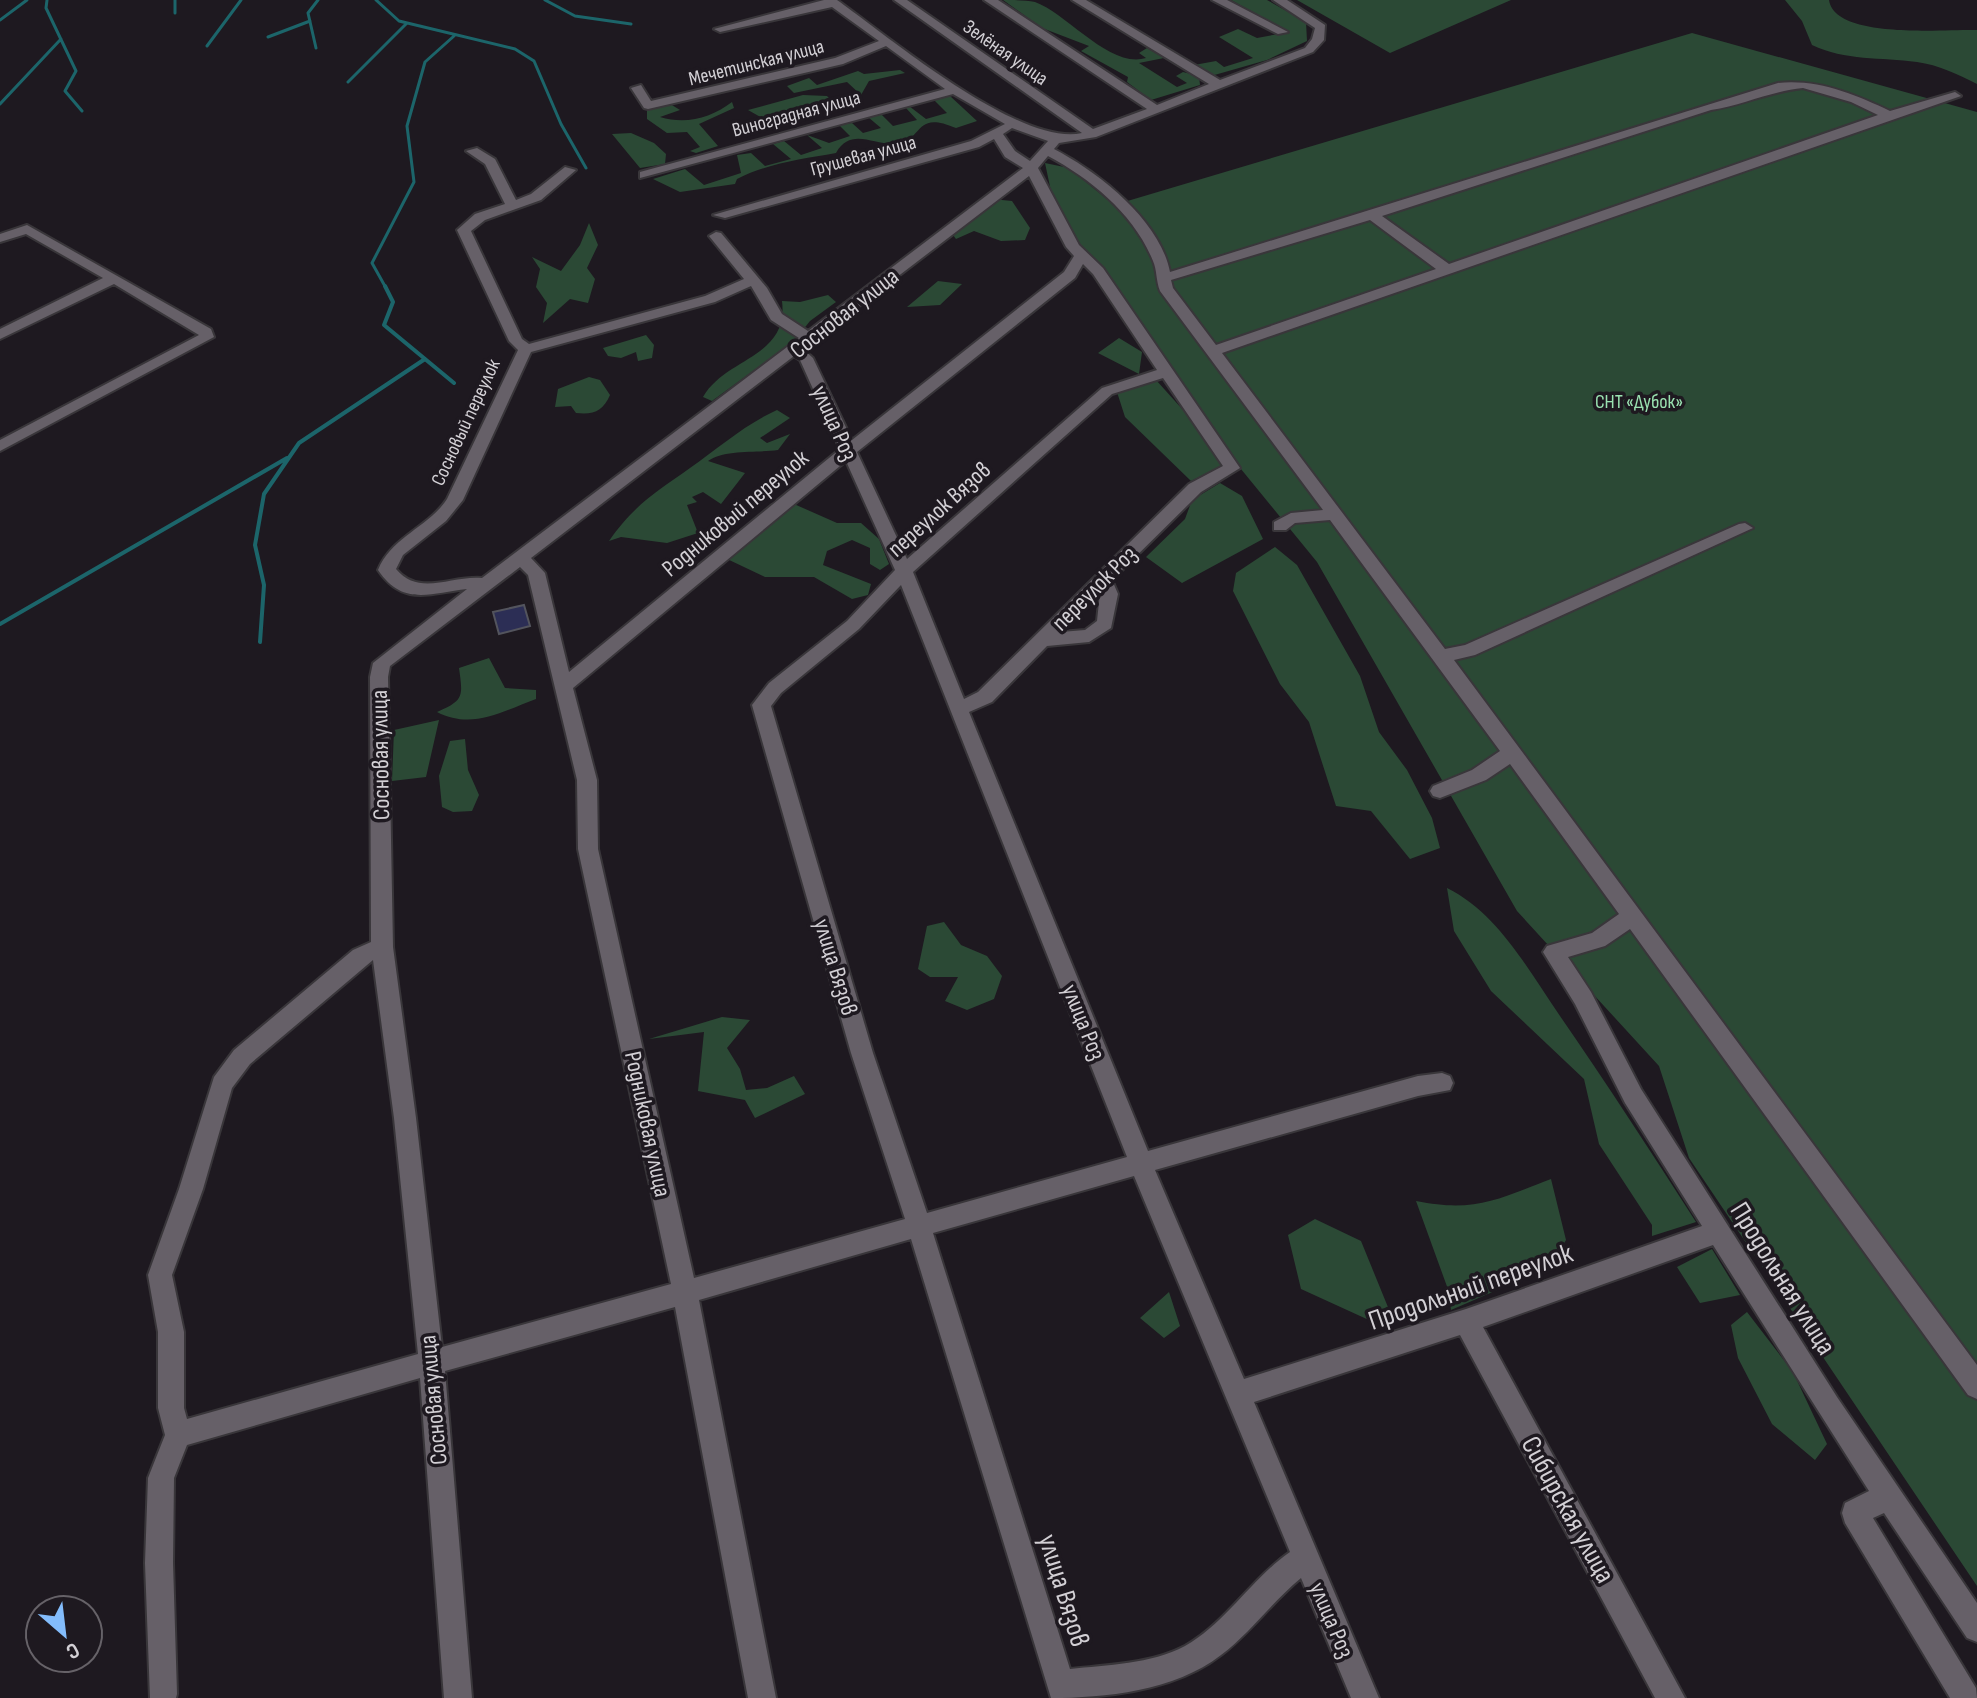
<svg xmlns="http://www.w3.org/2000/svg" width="1977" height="1698" font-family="'Sofia Sans Condensed',sans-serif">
  <rect width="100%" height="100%" fill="#1e1920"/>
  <!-- green -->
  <path fill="#2b4935" d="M1003 0C1013 0 1026 0 1035 2 1068 14 1110 69 1146 58L1139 53 1147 48 1164 58 1139 63 1177 87 1187 83 1176 76 1183 72 1199 76 1200 85 1151 100 1127 82 1128 77 1081 51 1089 46 1042 28Z
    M1231 0H1267L1306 22 1307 41 1267 60 1211 76 1194 65 1216 61 1224 67 1253 58 1219 37 1238 29 1257 38 1289 32Z
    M1297 0H1511L1390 53Z
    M1785 0H1829C1835 40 1945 29 1977 30V84C1957 74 1939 65 1917 62 1881 57 1845 61 1812 45L1802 21Z
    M1692 33 1977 112V1586L1689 1158 1659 1066 1517 911 1317 562 1214 436 1143 327 1059 229 1045 163 1069 168 1114 205Z
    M900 70 905 73 869 81 861 95 847 82 794 93 787 86 809 78 817 85 858 71 864 74Z
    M803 95 827 96 840 110 834 112 822 105 774 115 775 120 764 119 748 110Z
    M950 96 977 121 956 128C912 109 925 142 894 144 873 145 851 127 836 153 802 159 769 163 737 179L735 184 680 192 653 179 685 169 704 185 741 173 737 155 751 153 765 166 791 159 773 144 784 141 801 155 822 148 807 135 829 143 850 136 838 124 852 123 863 133 881 128 868 117 881 114 893 126 917 120 906 108 909 106 926 119 947 113 934 100Z
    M667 102 680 110 660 117C686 125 711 118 732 102L734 108 699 124 718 146 696 153 690 151 700 147 687 132 667 133 647 119V108Z
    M631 133 654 143 666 154 665 164 640 168 612 134Z
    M992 199 1012 201 1030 228 1025 240 1001 241 974 231 956 239 950 231Z
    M589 223 598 245 587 268 595 279 588 303 570 299 543 323 547 303 536 287 540 269 532 257 561 271 580 245Z
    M938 281 962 284 940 305 907 307Z
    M828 295 836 302 810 321 794 341 712 401 703 397C726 357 789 358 782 301L800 302Z
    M646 335 654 345 652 358 638 361 636 352 621 358 608 356 603 348Z
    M1119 338 1142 352 1139 374 1098 353Z
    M589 377 600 380 610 395C603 411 594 415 576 413L571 406 555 407 558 389Z
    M1156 380 1184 411 1222 466 1191 481 1125 417 1117 392Z
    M777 410 790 418 760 438 767 443 790 434 778 450C757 453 724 449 708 461L745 473 721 504 703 492 692 497 697 502 687 505 698 533 667 543 621 537 609 541C634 505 656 492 690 468 720 447 744 425 777 410Z
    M1220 483 1242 496 1263 539 1182 583 1146 557 1185 519 1192 500Z
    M794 504 837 523H861L879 539 889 564 880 570 870 564V548L852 540 827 551 823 565 871 584 868 595 852 599 814 577H765L725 558Z
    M1275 547 1297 565 1360 676 1379 732 1407 770 1432 818 1440 848 1410 859 1371 811 1336 806 1309 722 1280 684 1233 591 1236 573Z
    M489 658 505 688 536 690V699C501 712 472 730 437 712 464 700 463 697 459 668Z
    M439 720 426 777 392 781 394 730Z
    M465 739 468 770 479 795 472 811 453 812 442 807 439 776 450 741Z
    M1447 888C1499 914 1528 970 1560 1016 1607 1084 1651 1152 1696 1222L1652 1236V1225L1599 1144 1584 1079 1491 991 1454 931Z
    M944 922 961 945 987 956 1002 976 994 999 967 1010 945 1001 958 977H930L918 969 927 926Z
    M722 1017 750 1020 727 1048 740 1069 746 1090 767 1088 794 1076 805 1094 755 1118 745 1100 698 1091 704 1032 649 1039Z
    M1551 1179 1566 1240 1550 1267 1451 1310 1449 1292 1416 1201C1475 1213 1498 1199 1551 1179Z
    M1315 1219 1361 1241 1392 1317 1382 1326 1301 1289 1288 1235Z
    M1712 1249 1740 1295 1700 1303 1677 1267Z
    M1169 1292 1180 1326 1164 1338 1140 1318Z
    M1747 1312 1793 1372 1827 1444 1815 1460 1772 1424 1738 1358 1731 1325Z"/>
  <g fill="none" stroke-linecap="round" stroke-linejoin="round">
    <!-- stream-far1 -->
    <path stroke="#1c656a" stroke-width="3" d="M47 0 46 8 76 71 65 91 82 111
      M175 0V13
      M376 0 399 21 515 49 534 61 561 124 586 168
      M545 0 575 16 631 24
      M0 20 27 0
      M268 37 310 21
      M207 46 241 0
      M316 48 308 13 318 0
      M348 82 407 23
      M0 104 61 39
      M386 288 372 263 414 182 407 126 425 62 454 36"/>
    <!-- stream -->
    <path stroke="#1c656a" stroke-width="4" d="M385 286 393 302 384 325 454 383
      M0 624 287 458
      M260 642 264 585 255 545 264 494 299 443 425 359"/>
  </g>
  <!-- building -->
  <path fill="#2c2e55" stroke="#53545d" stroke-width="2" d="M524 605 530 626 499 634 493 612Z"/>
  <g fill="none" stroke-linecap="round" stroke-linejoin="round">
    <!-- minor casing -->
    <g stroke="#39363a" stroke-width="4">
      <path id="minor" d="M824 0H837C889 37 1020 147 1082 133L894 0H907L1093 129 1147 109 984 0H998L1157 105 1209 84 1072 0H1086L1220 80 1305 48 1312 39 1315 28 1273 0H1287L1325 25 1324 40 1313 52 1096 137 1059 143 1054 149C1098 172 1160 220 1170 272L1778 83C1818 79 1854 94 1890 111L1955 92 1961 96 1222 353 1445 649 1465 645 1739 524 1745 523 1753 528 1475 655 1454 660 1977 1365V1399L1968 1395 1630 929 1605 946 1568 957 1591 992 1641 1089 1837 1397 1977 1603V1642L1967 1638 1884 1513 1873 1518 1976 1688 1977 1698H1950L1845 1523 1842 1513 1845 1503 1869 1491 1713 1245 1483 1327 1685 1698H1655L1460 1335 1254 1402 1379 1698H1351L1301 1578C1272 1602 1250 1633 1221 1655 1175 1691 1104 1698 1051 1698L911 1239 699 1300 776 1698H748L675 1307 445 1371 472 1698H444L420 1378 187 1445 174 1478 173 1563 177 1694 176 1698H150L145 1563 148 1478 165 1435 158 1408V1332L148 1275 179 1189 214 1077 234 1050 353 950 371 942 370 677 373 663 467 589C430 593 403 607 378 570 392 536 428 528 447 499L518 350 509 341 457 230 475 214 505 204 485 164 466 151 477 148 495 159 516 200 531 194 565 167 576 170 541 200 485 220 471 231 522 339 529 344 705 296 744 279 709 236 716 232 721 233 767 288 782 314 808 331 1023 168 1005 157 994 139 979 147 725 218 713 215 971 141 1005 124 953 94 640 178V172L945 89 886 46 843 64 648 109 644 108 631 88 641 85 651 101 835 58 879 41 832 7 720 32 714 29ZM1803 88 1851 102 1878 115 1449 264 1382 216 1711 110C1743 105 1771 91 1803 88ZM1012 128 1048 141 1030 161 1015 151 1003 134ZM1048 156C1091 179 1134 214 1153 261 1157 270 1156 281 1160 291L1323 510 1291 513 1274 522V530H1286L1295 523 1330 520 1500 751 1472 770 1433 786 1430 791 1433 796 1440 798 1486 780 1510 764 1619 914 1592 933 1547 946 1543 952 1575 1004 1625 1103 1702 1226 1466 1309 1244 1379 1155 1170 1418 1096 1450 1090 1453 1083 1450 1076 1442 1073 1418 1076 1148 1151 969 712 992 702 1047 646 1089 642 1111 628 1118 594 1112 580 1201 492 1240 468 1103 268 1079 245 1038 168ZM1029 176 1066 247 1074 256 1064 272 852 440 813 358 803 349ZM1370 220 1436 269 1216 345 1173 288 1171 280ZM1083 264 1093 274 1157 370 1102 388 907 559 857 452 1075 278ZM751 286 771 320 799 338 482 578C452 575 419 597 396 569L403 555 446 521 463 500 531 352 715 302ZM794 356 800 360 840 449 569 672 545 573 531 558ZM1163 378 1223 466 1189 484 978 692 964 699 913 572 1112 394ZM846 461 895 570 847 621 769 683 752 705 851 1053 905 1219 694 1278 598 849 597 780 573 688ZM520 567 528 575 577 780 578 849 671 1284 442 1347 416 1118 393 947 388 677 390 666ZM901 585 1127 1157 927 1213 873 1053 771 706 781 693 859 629ZM1100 593 1097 621 1085 630 1061 632ZM373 960 394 1118 418 1354 187 1419 184 1408V1332L172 1275 203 1189 232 1088 250 1064ZM1134 1176 1290 1552C1251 1579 1226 1623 1185 1646 1151 1664 1107 1665 1070 1669L933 1233Z
        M1212 0H1227L1288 32 1278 34Z
        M27 225 211 329 214 337 0 451V440L199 335 114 284 0 339V329L103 278 26 234 0 242V234Z"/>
    </g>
    <!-- minor -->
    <use href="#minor" fill="#666068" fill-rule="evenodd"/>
  </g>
  <g text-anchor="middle" stroke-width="7" stroke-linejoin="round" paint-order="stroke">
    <!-- far-street labels -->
    <g font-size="20" fill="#d3d0d5" stroke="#1e1920">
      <text transform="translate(1006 52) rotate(35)" y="7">Зелёная улица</text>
      <text transform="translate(756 62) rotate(-14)" y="7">Мечетинская улица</text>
      <text transform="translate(796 113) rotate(-15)" y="7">Виноградная улица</text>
      <text transform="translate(863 155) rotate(-15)" y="7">Грушевая улица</text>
      <text transform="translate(465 422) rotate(-65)" y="7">Сосновый переулок</text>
    </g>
    <!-- far-park labels -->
    <g font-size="20" fill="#9ae2b1" stroke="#1e1920">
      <text x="1639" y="408">СНТ «Дубок»</text>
    </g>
    <!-- street labels -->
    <g font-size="24" fill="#d3d0d5" stroke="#1e1920">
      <text transform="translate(844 313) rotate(-38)" y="8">Сосновая улица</text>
      <text transform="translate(835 423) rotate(66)" y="8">улица Роз</text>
      <text transform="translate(939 509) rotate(-42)" y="8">переулок Вязов</text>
      <text transform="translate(735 513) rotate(-40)" y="8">Родниковый переулок</text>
      <text transform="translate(1094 588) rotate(-45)" y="8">переулок Роз</text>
      <text transform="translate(380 755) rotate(-91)" y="8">Сосновая улица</text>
      <text transform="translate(836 967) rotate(73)" y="8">улица Вязов</text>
      <text transform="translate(1084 1022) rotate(68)" y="8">улица Роз</text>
      <text transform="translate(648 1124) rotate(78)" y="8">Родниковая улица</text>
      <text transform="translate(433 1400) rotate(-95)" y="8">Сосновая улица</text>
      <text transform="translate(1332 1620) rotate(67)" y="8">улица Роз</text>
    </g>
    <!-- near-street labels -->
    <g font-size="28" fill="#d3d0d5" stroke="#1e1920">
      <text transform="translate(1784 1278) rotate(58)" y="10">Продольная улица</text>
      <text transform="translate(1470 1286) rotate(-19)" y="10">Продольный переулок</text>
      <text transform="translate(1569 1509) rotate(61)" y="10">Сибирская улица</text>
      <text transform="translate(1065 1590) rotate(73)" y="10">улица Вязов</text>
    </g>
  </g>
  <!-- north arrow -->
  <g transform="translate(64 1634) rotate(152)"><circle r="38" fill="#1e1920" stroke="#666268" stroke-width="2"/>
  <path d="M0-6L14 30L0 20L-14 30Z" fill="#83bcfb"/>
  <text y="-12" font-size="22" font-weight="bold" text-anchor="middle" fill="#d3d0d5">С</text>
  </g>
</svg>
